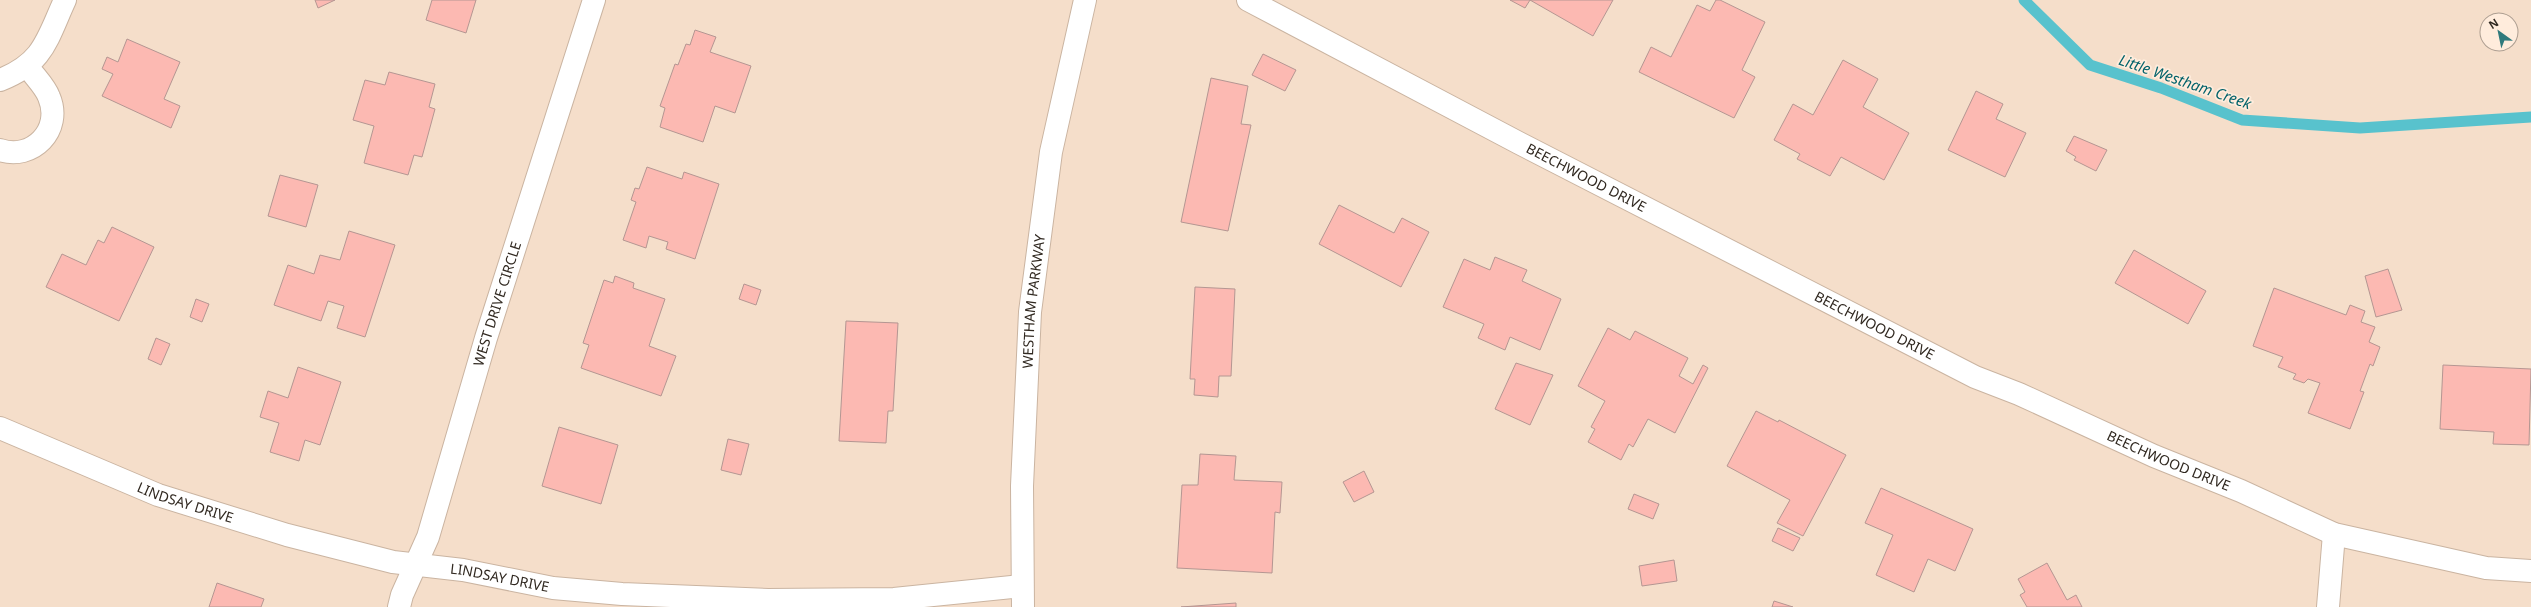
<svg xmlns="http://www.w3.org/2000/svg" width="2531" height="607" font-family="'Noto Sans',sans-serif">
  <rect width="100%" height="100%" fill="#f5deca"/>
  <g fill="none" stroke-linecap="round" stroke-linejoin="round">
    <!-- stream -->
    <path stroke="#58c2cd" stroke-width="11" d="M2024 0 2090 65 2161 88 2242 120 2360 128 2531 117"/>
  </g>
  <!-- building -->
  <path fill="#fcb9b2" stroke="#b49692" d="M315 0H335L318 8Z
    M432 0H476L466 33 426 20Z
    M1510 0H1613L1593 36 1530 0 1525 8Z
    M1716 0H1720L1765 22 1742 70 1755 77 1734 118 1639 72 1651 47 1671 57 1697 5 1710 11Z
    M695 30 716 37 710 52 751 66 735 113 715 106 703 142 660 127 665 108 660 106 675 64 678 65 686 44 690 45Z
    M127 39 180 62 164 99 180 106 171 128 102 96 113 74 102 69 107 57 118 62Z
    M1263 54 1296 70 1285 91 1252 75Z
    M1843 60 1878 79 1863 107 1909 133 1884 180 1841 157 1830 176 1797 159 1800 154 1774 140 1793 104 1813 115Z
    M389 72 435 84 429 107 435 109 422 157 414 155 408 175 364 163 374 126 353 120 365 80 385 85Z
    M1211 78 1248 86 1241 124 1251 125 1228 231 1181 222Z
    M1976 91 2003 104 1996 119 2026 133 2005 177 1948 150Z
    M2074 136 2107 150 2096 171 2074 160 2076 157 2066 151Z
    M647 167 682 179 684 172 719 184 695 259 666 249 668 242 649 236 646 248 623 240 636 202 631 200 635 188 639 189Z
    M280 175 318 185 306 227 268 216Z
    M1339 205 1394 233 1402 218 1429 232 1401 287 1319 244Z
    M112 227 154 247 119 321 46 287 62 254 86 265 98 240 104 243Z
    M349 231 395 245 365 337 337 328 344 306 328 301 321 321 274 305 288 265 314 274 320 255 340 260Z
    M2134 250 2206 291 2188 324 2115 283Z
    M1495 257 1527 270 1522 281 1561 299 1540 350 1510 337 1505 350 1478 338 1484 324 1443 307 1464 259 1490 270Z
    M2388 269 2402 310 2376 317 2365 276Z
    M615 276 634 283 633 288 665 299 649 346 676 356 661 396 581 368 589 345 583 343 604 280 613 283Z
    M744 284 761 290 756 305 739 299Z
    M1195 287 1235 289 1231 376H1219L1218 397 1194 395 1195 379H1190Z
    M2274 288 2346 315 2350 305 2365 311 2361 322 2375 327 2369 342 2380 347 2373 366 2370 364 2360 391 2364 392 2350 429 2308 413 2320 383 2308 379 2304 383 2293 379 2296 374 2278 367 2283 357 2253 346Z
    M196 299 209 304 202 322 190 317Z
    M846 321 898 323 893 411H888L886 443 839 441Z
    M1608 328 1630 340 1635 331 1688 358 1679 376 1693 384 1703 365 1708 368 1675 433 1648 419 1633 447 1629 444 1621 460 1588 442 1595 429 1591 427 1605 401 1578 386Z
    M156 338 170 344 161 365 148 359Z
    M1516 363 1553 375 1530 425 1495 409Z
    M2443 365 2531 369 2529 445 2493 444 2494 432 2440 429Z
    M298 367 341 382 320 445 305 440 299 461 270 452 279 423 260 417 268 391 288 398Z
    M1756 411 1778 422 1779 420 1846 455 1803 536 1777 523 1790 500 1727 466Z
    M559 427 618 445 601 504 542 486Z
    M728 439 749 444 741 475 721 470Z
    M1200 454 1236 456 1234 480 1282 482 1280 513 1275 512 1272 573 1177 568 1182 485H1198Z
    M1364 471 1374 492 1354 502 1343 482Z
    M1881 488 1973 529 1955 571 1928 559 1914 592 1876 575 1893 535 1865 523Z
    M1634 494 1659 504 1653 519 1628 509Z
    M1778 528 1800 538 1793 551 1772 541Z
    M1674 560 1677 581 1642 586 1639 566Z
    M2047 563 2067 600 2076 595 2082 607H2027L2020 595 2025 592 2018 579Z
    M217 583 264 599 261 607H209Z
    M1774 601 1793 607H1772Z
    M1236 603V607H1181Z"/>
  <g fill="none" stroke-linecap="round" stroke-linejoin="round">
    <!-- minor casing -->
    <g stroke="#cab4a1" stroke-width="24">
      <g id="minor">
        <path id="s1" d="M1248 0 1519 143 1975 377 2019 394 2154 456 2241 491 2334 534 2486 568 2531 571"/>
        <path d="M0 80C44 63 47 39 65 0"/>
        <path d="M0 150C32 161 63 130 49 97 45 86 34 76 28 67"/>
        <path id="s2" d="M0 428 158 495 287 535 393 562 463 570 553 588 622 594 768 600 894 599 1022 586"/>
        <path id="s3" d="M399 607 402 595 428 537 486 338 594 0"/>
        <path id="s4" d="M1023 607 1022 486 1030 312 1051 152 1085 0"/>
        <path d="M2328 607 2334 534"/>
      </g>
    </g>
    <!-- minor -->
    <use href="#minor" stroke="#fff" stroke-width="22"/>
  </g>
  <g text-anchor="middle" stroke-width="3.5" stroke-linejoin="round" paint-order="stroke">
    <!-- street labels -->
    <g font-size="14" fill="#312921" stroke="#ffecdc">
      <text dy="5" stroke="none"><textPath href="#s1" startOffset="382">BEECHWOOD DRIVE</textPath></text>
      <text dy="5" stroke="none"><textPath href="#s4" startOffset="306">WESTHAM PARKWAY</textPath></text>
      <text dy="5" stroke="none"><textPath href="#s3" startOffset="319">WEST DRIVE CIRCLE</textPath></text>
      <text dy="5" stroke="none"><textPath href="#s1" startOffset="706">BEECHWOOD DRIVE</textPath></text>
      <text dy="5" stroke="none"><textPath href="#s1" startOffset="1030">BEECHWOOD DRIVE</textPath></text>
      <text dy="5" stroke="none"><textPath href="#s2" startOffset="200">LINDSAY DRIVE</textPath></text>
      <text dy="5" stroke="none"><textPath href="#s2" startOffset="524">LINDSAY DRIVE</textPath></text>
    </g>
    <!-- water labels -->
    <g font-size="15" font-style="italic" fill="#02626a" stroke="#ffecdc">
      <text transform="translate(2185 82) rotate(19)" y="5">Little Westham Creek</text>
    </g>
  </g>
  <!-- north arrow -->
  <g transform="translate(2499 32) rotate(327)"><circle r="19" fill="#ffecdc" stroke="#ad9e91"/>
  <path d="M0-3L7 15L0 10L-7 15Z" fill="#307a7c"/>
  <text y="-6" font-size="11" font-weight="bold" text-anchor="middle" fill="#312921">N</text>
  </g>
</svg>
